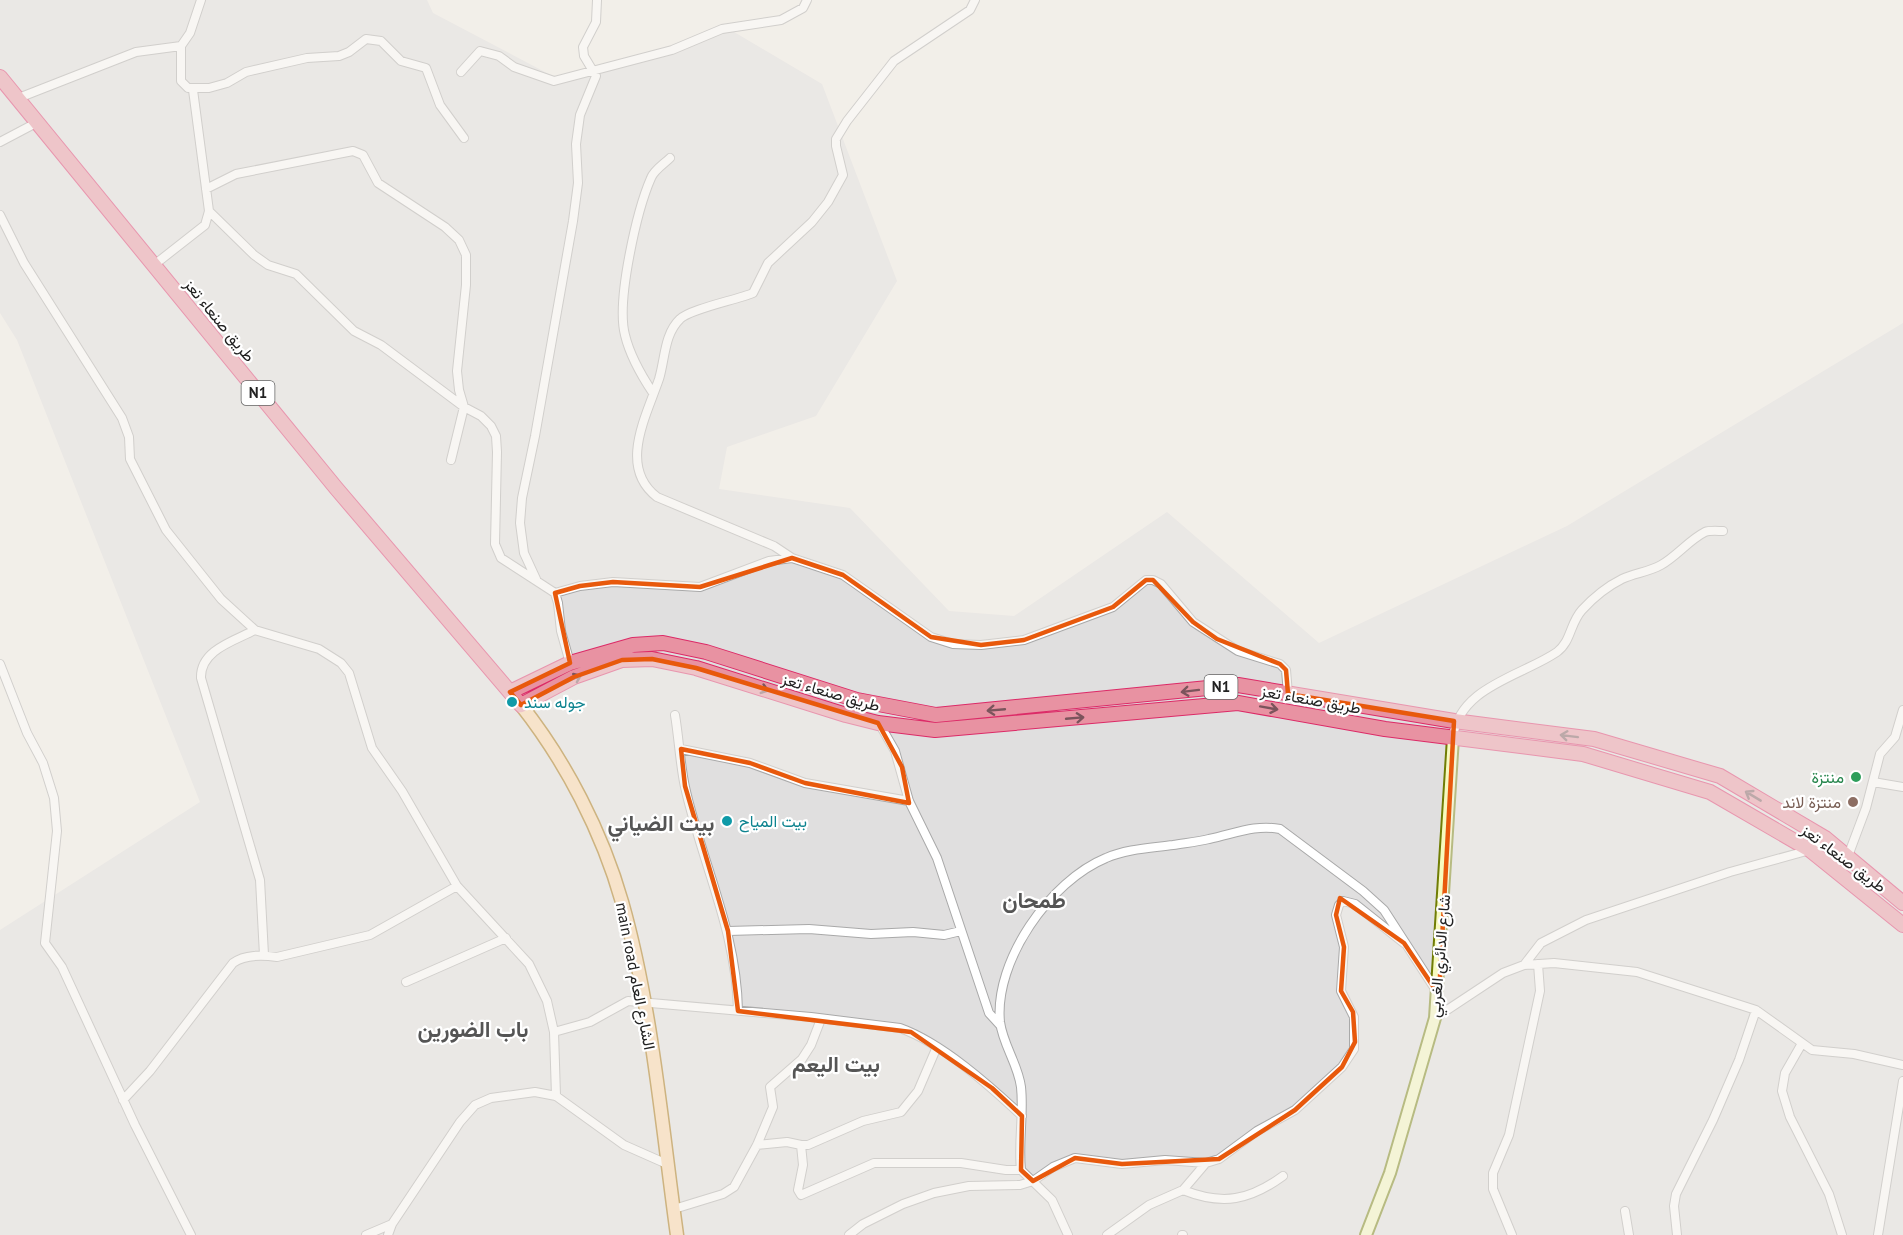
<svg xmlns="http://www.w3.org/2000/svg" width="1903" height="1235" font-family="'PT Sans',Vazirmatn,sans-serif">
  <rect width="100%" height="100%" fill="#f2efe9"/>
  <!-- residential -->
  <path fill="#e0dfdf" d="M0 0H427L433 13 560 80 729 29 822 84 897 281 816 416 727 447 719 489 850 508 949 611 1014 616 1167 512 1319 643 1567 526 1903 323V1235H0V930L200 802 17 340 0 313Z"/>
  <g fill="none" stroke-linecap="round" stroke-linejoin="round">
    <!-- street casing -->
    <g stroke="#a9a9a9" stroke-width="10">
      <path id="street" d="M201 0 190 33 181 46V81L188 88H209L227 83 246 72 307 58 339 56 349 52 366 39 381 41 401 61 426 68 440 105 464 138
        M461 72 480 51 499 56 514 67 554 81 672 50 722 29 781 20 803 8 807 0
        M16 99 136 52 181 46
        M0 142 36 123
        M206 189 236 174 353 151 363 155 378 183 445 227 459 240 466 255V285L457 371 459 390 464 407 451 460
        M209 211 254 255 268 265 296 274 354 331 381 345 464 407 481 416 491 426 496 436 497 452 495 544 501 558 555 593 558 603 561 631 570 663
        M0 215 24 263 122 418 129 437 130 459 166 530 221 599 255 630 319 649 341 663 349 673 372 748 402 791 457 886 529 964 547 1001 554 1032 556 1096
        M154 265 205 225 209 211 193 90
        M653 393C641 375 630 356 625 335 616 301 637 210 651 178 654 170 664 164 670 158
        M792 558 774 546 657 497C618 467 646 417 659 379 665 360 664 334 680 319 690 309 736 300 753 293L768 263 812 222 828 202 843 175 836 146V139L847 121 894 61 970 10 975 0
        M536 579 524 553 520 523 522 498 535 436 573 221 578 183 576 144 580 115 596 76 584 56 583 47 596 22 597 0
        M555 593 580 586 613 582 700 587 769 561 792 558 843 575 931 637 953 644 981 645 1024 640 1113 607 1146 580H1153L1161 584 1193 622 1238 651 1280 664 1286 670 1288 694
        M255 630C234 641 200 650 201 678L260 880 264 955
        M0 664 27 733 43 763 54 798 57 831 45 943 62 967 135 1125 191 1235
        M675 715C679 739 680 764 685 787 702 863 737 932 738 1011
        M879 723 895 751 909 801 937 858 989 1013 1000 1025
        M1453 738C1458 687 1522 676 1557 652 1571 642 1570 623 1582 610 1593 598 1608 586 1622 579 1634 573 1649 572 1661 565 1677 556 1689 540 1705 532 1710 530 1718 531 1723 531
        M681 749 750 763 805 783 909 801
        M1873 782 1903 787
        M1848 856 1866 808 1880 754 1895 737 1903 710
        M728 931 809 929 871 934 913 932 944 935 961 931
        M1524 965 1541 943 1586 920 1730 872 1810 850 1825 838
        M406 982 506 938
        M1435 1018 1503 973 1524 965 1554 963 1637 972 1756 1010 1812 1050 1854 1054 1903 1065
        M554 1032 590 1022 628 1001 811 1017 900 1028C942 1043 990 1086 1022 1116
        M1801 1045 1785 1073 1782 1091 1790 1117 1829 1194 1842 1235
        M123 1100 150 1071 233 963C245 954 262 955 277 957L370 935 457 886
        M757 1145 787 1142 801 1145 803 1165 798 1190 801 1195 874 1163H961L1006 1170H1021
        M801 1145H808L863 1121 901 1112 918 1091 936 1049
        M1183 1190C1223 1206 1250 1200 1283 1176
        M674 1209 723 1194 734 1187 757 1145 773 1107 770 1087 802 1059 811 1045 821 1019
        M1625 1211 1629 1235
        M366 1235 392 1224
        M388 1235 392 1224 460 1122 475 1105 491 1098 535 1092 556 1096 624 1145 667 1164
        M849 1235 863 1224 903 1204 934 1193 969 1186 1020 1185 1033 1181 1053 1167 1075 1158 1122 1164 1165 1160 1206 1163 1219 1159 1257 1131 1295 1110 1342 1067 1354 1049V1017L1341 991 1344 947 1336 915 1339 905 1343 901 1355 904 1404 943
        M1068 1235 1052 1200 1021 1170C1018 1142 1024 1115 1021 1087 1018 1064 1003 1045 1000 1022 994 961 1050 881 1106 858 1126 849 1151 848 1173 845 1185 843 1197 842 1209 839 1234 834 1255 824 1280 829L1363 891 1384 910 1437 992
        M1107 1235 1149 1205 1183 1190 1206 1163
        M1182 1235H1183
        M1512 1235 1493 1189V1173L1509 1135 1540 991 1538 964
        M1677 1235 1674 1206 1676 1194 1713 1120 1739 1060 1756 1010
        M1878 1235 1903 1081"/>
    </g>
    <!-- secondary casing -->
    <g stroke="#707d05" stroke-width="14">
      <path id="secondary" d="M1366 1235 1390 1173 1435 1018 1453 738"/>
    </g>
    <!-- primary casing -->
    <g stroke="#a06b00" stroke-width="15">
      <path id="primary" d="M521 705C566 762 602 832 622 902 652 1007 662 1127 677 1235"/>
    </g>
    <!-- highway casing -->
    <g stroke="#dc2a67" stroke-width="16">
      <path id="highway" d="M0 77 336 488 521 705 574 677 622 660 652 659 696 668 846 715 878 723 935 730 1238 703 1385 729 1583 754 1710 792 1810 850 1903 925
        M510 692 570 663 633 645 663 643 706 652 857 700 936 715 1238 685 1454 721 1594 739 1720 776 1825 838 1903 903"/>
    </g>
    <!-- street -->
    <use href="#street" stroke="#fff" stroke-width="8"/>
    <!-- secondary -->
    <use href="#secondary" stroke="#f7fabf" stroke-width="10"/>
    <!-- primary -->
    <use href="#primary" stroke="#fcd6a4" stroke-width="12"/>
    <!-- highway -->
    <use href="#highway" stroke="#e892a2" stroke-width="14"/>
  </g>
  <!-- one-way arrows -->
  <defs><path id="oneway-shaft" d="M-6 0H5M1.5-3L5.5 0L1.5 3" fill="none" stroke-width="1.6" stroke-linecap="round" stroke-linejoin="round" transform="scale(1.5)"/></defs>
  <g stroke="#7b545c">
    <use href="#oneway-shaft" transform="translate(573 679) rotate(-24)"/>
    <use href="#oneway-shaft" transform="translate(760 688) rotate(18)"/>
    <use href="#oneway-shaft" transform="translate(1190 691) rotate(173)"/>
    <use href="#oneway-shaft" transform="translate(1269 708) rotate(10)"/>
    <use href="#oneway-shaft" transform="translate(996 710) rotate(175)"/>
    <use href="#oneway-shaft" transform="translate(1075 718) rotate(-5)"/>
    <use href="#oneway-shaft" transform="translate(1569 736) rotate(-173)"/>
    <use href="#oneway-shaft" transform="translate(1753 796) rotate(-149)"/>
  </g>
  <!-- marked area -->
  <path d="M0 0H1903V1235H0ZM792 558 843 575 931 637 981 645 1024 640 1113 607 1146 580H1153L1193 622 1217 639 1280 664 1286 670 1288 694 1454 721 1439 995 1404 943 1340 898 1336 915 1344 947 1341 991 1353 1012 1355 1042 1342 1067 1295 1110 1219 1159 1122 1164 1075 1158 1033 1181 1021 1170 1022 1116 992 1088 911 1032 738 1011 728 931 685 786 681 749 750 763 805 783 909 803 902 767 878 723 696 668 652 659 622 660 574 677 521 705 510 692 570 663 555 593 580 586 613 582 700 587Z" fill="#f2efe9" fill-opacity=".55" fill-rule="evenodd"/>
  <path fill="none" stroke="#e8590c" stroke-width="4.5" stroke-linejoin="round" d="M792 558 843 575 931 637 981 645 1024 640 1113 607 1146 580H1153L1193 622 1217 639 1280 664 1286 670 1288 694 1454 721 1439 995 1404 943 1340 898 1336 915 1344 947 1341 991 1353 1012 1355 1042 1342 1067 1295 1110 1219 1159 1122 1164 1075 1158 1033 1181 1021 1170 1022 1116 992 1088 911 1032 738 1011 728 931 685 786 681 749 750 763 805 783 909 803 902 767 878 723 696 668 652 659 622 660 574 677 521 705 510 692 570 663 555 593 580 586 613 582 700 587Z"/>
  <!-- markers -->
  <g fill="#0f9aa8" stroke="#fff" stroke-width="2">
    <circle cx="512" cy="702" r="6"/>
    <circle cx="727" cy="821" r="6"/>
  </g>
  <circle fill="#2e9e5b" stroke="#fff" stroke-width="2" cx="1856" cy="777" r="6"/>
  <circle fill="#8d6e63" stroke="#fff" stroke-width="2" cx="1853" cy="802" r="6"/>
  <g text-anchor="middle" stroke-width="4.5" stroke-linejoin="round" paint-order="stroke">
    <!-- shield labels -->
    <g fill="#fff" stroke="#646464" stroke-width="1.5">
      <rect x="241.5" y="381" width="33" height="24" rx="4.5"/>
      <rect x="1204.5" y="675" width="33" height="24" rx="4.5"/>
    </g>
    <g font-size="15" font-weight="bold" fill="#222">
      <text x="258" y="398">N1</text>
      <text x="1221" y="692">N1</text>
    </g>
    <!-- street labels -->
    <g font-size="16" fill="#222" stroke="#fff">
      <text transform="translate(220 320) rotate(51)" y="6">طريق صنعاء تعز</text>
      <text transform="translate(831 692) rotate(16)" y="6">طريق صنعاء تعز</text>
      <text transform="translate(1311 699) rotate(10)" y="6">طريق صنعاء تعز</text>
      <text transform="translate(1844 858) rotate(37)" y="6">طريق صنعاء تعز</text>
      <text transform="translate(1439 956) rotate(-85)" y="6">شارع الدائري الغربي</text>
      <text transform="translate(636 976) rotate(79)" y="6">main road الشارع العام</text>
    </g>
    <!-- culture labels -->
    <g font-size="16" fill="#0d838f" stroke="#fff" text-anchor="start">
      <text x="524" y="708">جوله سند</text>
      <text x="739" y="827">بيت المياح</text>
    </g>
    <!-- leisure labels -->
    <g font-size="16" fill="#27864d" stroke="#fff" text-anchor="end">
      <text x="1844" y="783">منتزة</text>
    </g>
    <!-- education labels -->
    <g font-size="16" fill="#785e54" stroke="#fff" text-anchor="end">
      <text x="1841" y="808">منتزة لاند</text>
    </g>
    <!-- district labels -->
    <g font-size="22" font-weight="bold" fill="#555" stroke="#fff">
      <text x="661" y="831">بيت الضياني</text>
      <text x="1034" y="908">طمحان</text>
      <text x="473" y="1037">باب الضورين</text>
      <text x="836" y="1072">بيت اليعم</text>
    </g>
  </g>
</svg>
